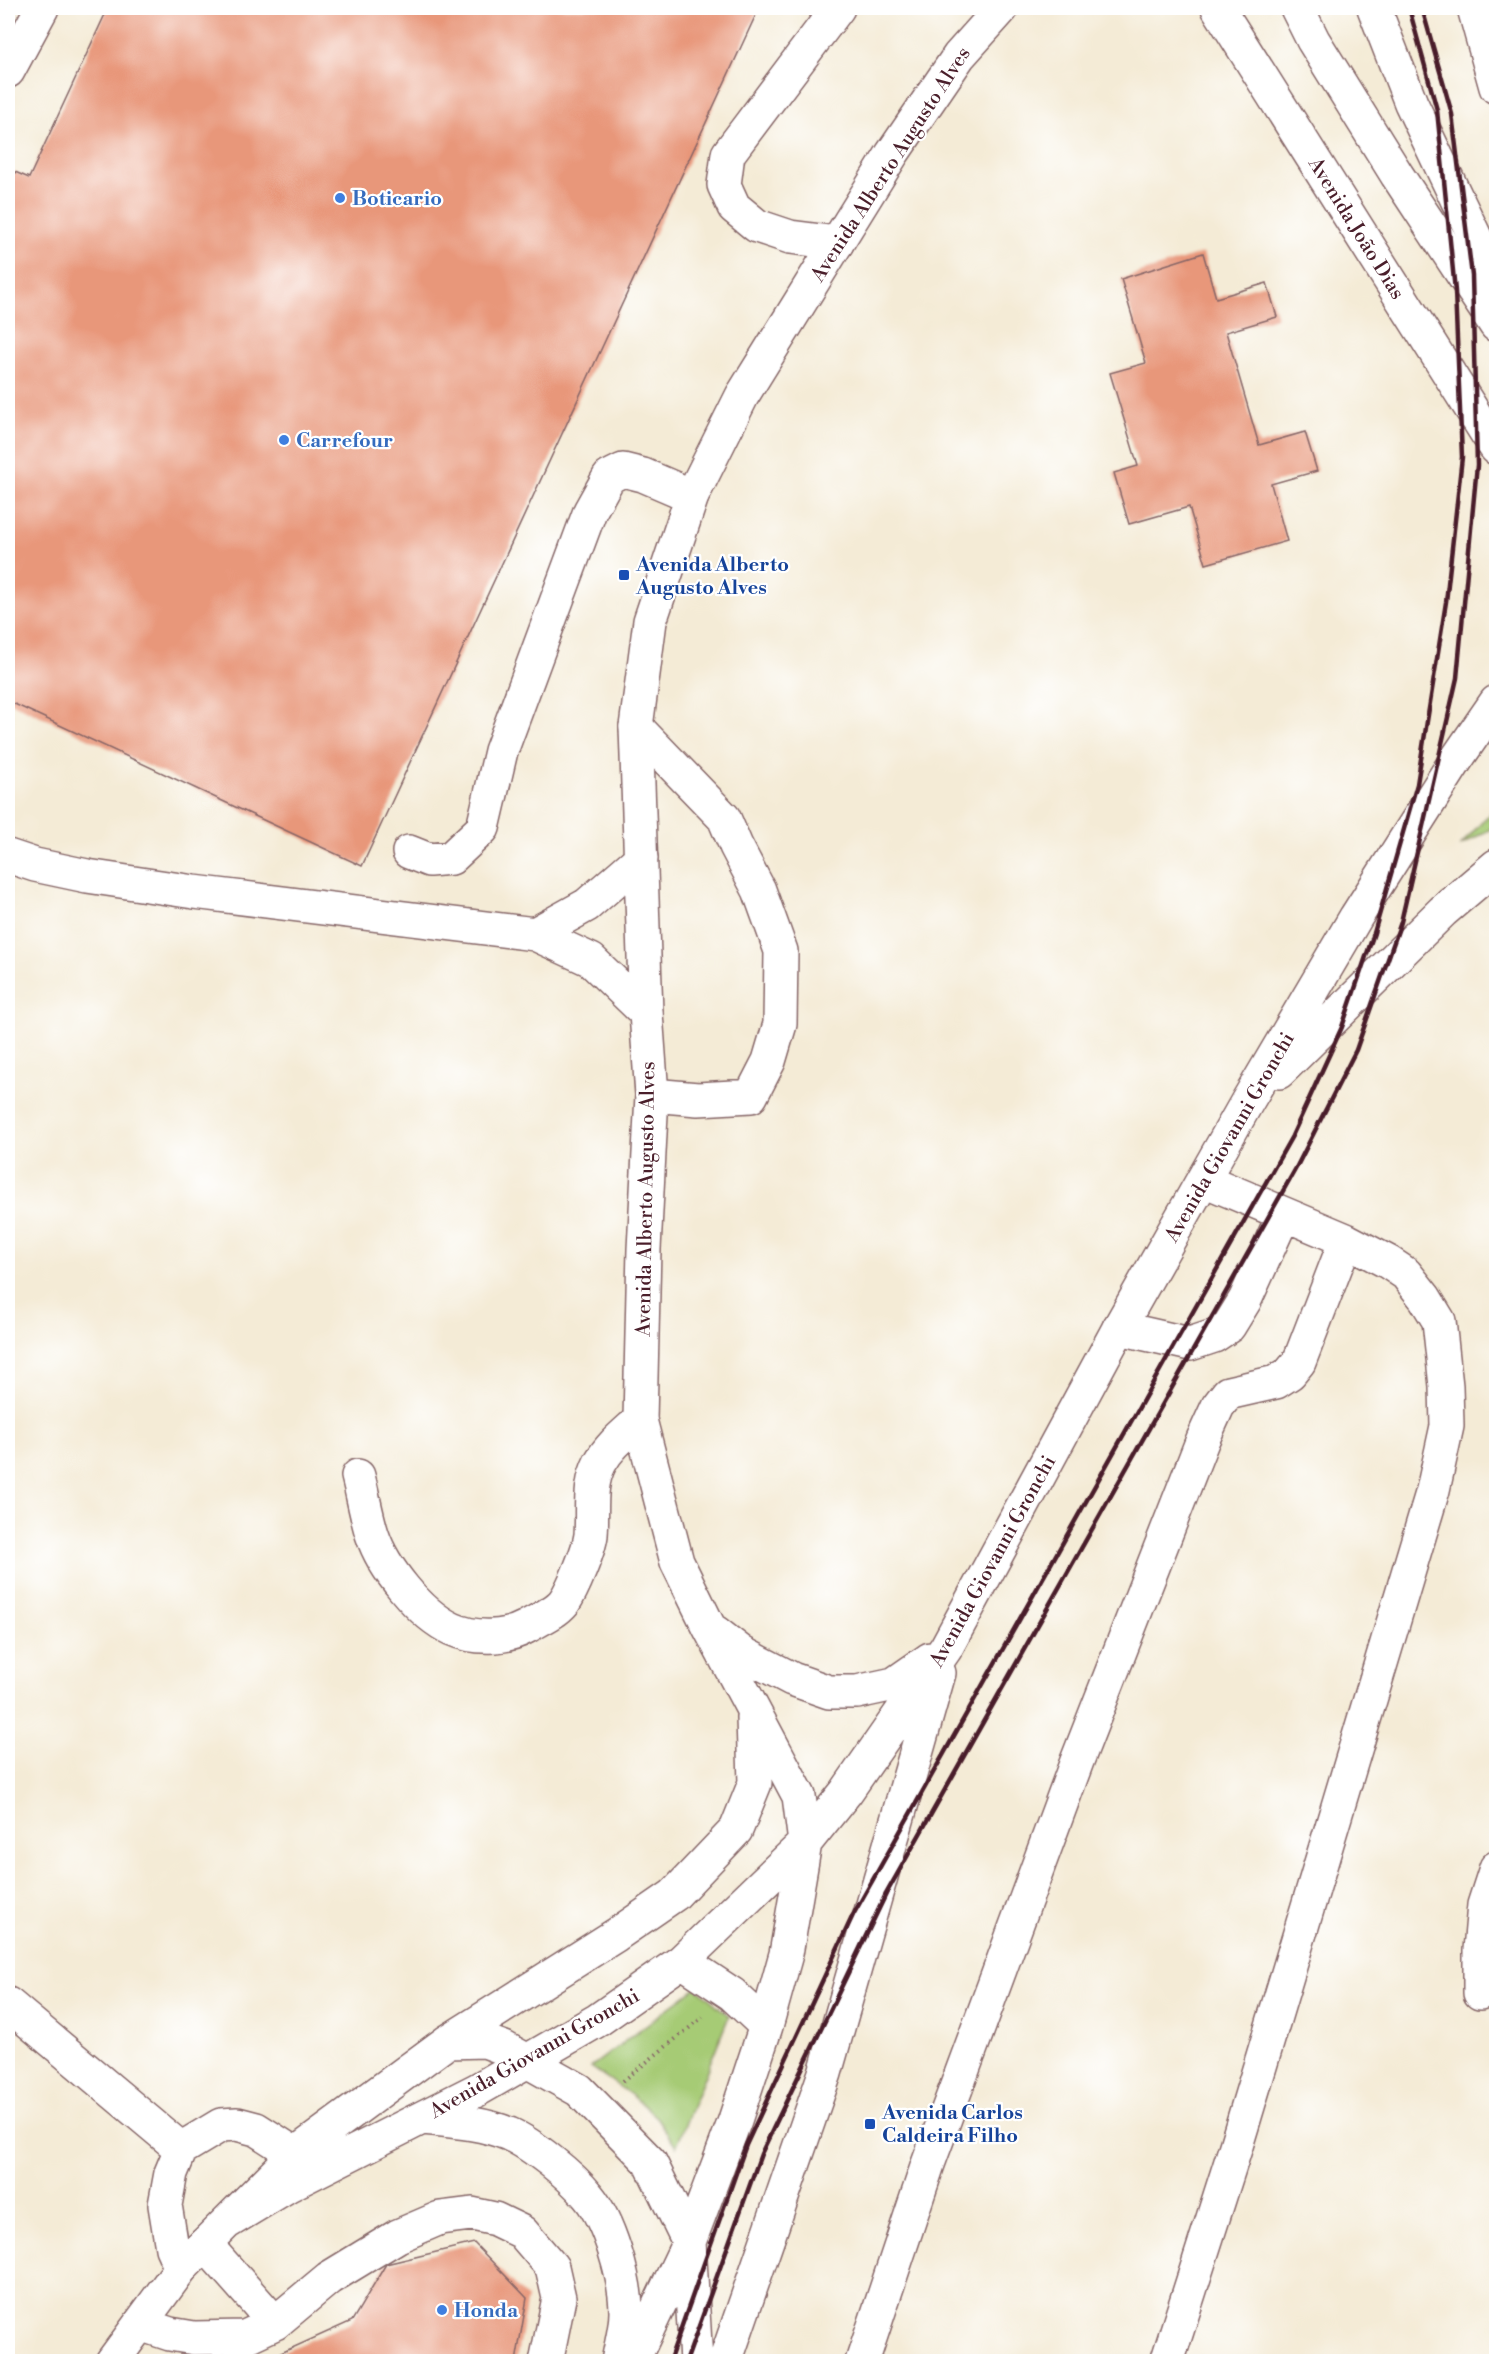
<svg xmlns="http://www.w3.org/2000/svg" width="1504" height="2369" font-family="'Libre Bodoni',serif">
  <rect width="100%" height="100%" fill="#fff"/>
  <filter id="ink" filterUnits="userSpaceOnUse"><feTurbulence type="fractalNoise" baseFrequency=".0167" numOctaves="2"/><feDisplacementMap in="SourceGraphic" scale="12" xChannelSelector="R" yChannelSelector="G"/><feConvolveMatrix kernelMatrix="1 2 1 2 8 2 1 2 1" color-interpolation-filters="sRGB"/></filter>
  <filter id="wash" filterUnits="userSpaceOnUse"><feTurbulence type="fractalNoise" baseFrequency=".008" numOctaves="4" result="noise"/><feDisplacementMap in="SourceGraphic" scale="24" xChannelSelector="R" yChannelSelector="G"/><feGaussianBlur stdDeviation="1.35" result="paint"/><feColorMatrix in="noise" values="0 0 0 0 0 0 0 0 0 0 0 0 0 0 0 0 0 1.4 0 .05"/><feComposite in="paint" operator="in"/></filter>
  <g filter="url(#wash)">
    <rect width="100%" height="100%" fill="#f4ebd6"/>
    <!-- green -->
    <path fill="#a6cb75" stroke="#787550" stroke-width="1.5" d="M1496 807V826L1460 846Z
      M696 1987 729 2016 676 2147 657 2118 634 2097 591 2067Z"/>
    <g id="blocks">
      <!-- building -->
      <path fill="#e8977a" d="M108 8H759L362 866 8 701V169L29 178Z
        M1203 253 1216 298 1267 283 1277 317 1226 332 1259 445 1305 432 1317 471 1271 484 1287 541 1206 564 1189 507 1129 524 1114 473 1138 466 1110 373 1146 363 1121 279Z
        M474 2243 527 2298 516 2362H261L352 2321 386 2264Z"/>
    </g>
  </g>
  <g filter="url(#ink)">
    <use href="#blocks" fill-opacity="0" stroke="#866667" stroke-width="1.5"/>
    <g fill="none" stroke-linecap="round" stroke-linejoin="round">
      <!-- minor casing -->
      <g stroke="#866667" stroke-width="36">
        <path id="minor" d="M1297 8 1313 40 1397 175 1496 325
          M8 71 42 8
          M837 243 790 237 757 226 734 207 724 185 728 154 838 8
          M636 727 724 818 736 846 759 890 781 951 780 1024 769 1061 751 1096 698 1099 652 1095
          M409 852 429 860 451 858 483 828 501 751 590 511 609 477 623 470 643 475 692 496
          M8 856 35 865 87 876 194 892 535 934 591 960 646 1013
          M535 934 587 905 641 858
          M1119 1328 1190 1344 1214 1336 1229 1326 1245 1300 1284 1214
          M358 1476C363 1495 366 1515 372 1534 383 1568 420 1614 452 1629 474 1639 505 1639 526 1627 538 1620 555 1613 564 1602 573 1589 589 1550 591 1535 593 1510 588 1486 600 1463 610 1445 625 1434 640 1420
          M1480 1993V1950L1484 1905 1496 1868
          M8 2004 181 2149
          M205 2244 275 2323
          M181 2268 172 2248 165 2205 171 2173 181 2149 221 2125 237 2124 256 2129 295 2154
          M140 2324 170 2334 194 2338 245 2337 275 2323 329 2278 398 2236 440 2218 472 2214 495 2219 522 2232 552 2267 559 2298 546 2362
          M862 2362 928 2164 1077 1761 1203 1439 1218 1406 1228 1393 1276 1382 1290 1373 1299 1362 1346 1240 1204 1180
          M1167 2362 1236 2146 1433 1490 1447 1426 1446 1386 1439 1321 1425 1298 1406 1274 1388 1262 1346 1240"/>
      </g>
      <!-- major casing -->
      <g stroke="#866667" stroke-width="36">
        <path id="major" d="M1218 8 1496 448
          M1374 8 1411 103 1496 281
          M1474 8 1496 87
          M1279 1072 1443 911 1496 866
          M715 1632 742 1653 792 1679 829 1692H857L894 1684 930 1659
          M682 1961 732 1994 766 2026
          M447 2042 485 2041 504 2048 579 2090 650 2162 689 2242 696 2362
          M424 2118C452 2121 482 2123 509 2134 532 2144 572 2176 588 2196 609 2221 626 2279 626 2312 626 2328 621 2345 618 2362
          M229 2221 287 2186 477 2090 598 2020 682 1961 805 1843 846 1792 946 1648 1119 1328 1247 1102 1356 917 1456 760 1496 702
          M112 2362 181 2268 295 2154 447 2042 616 1935 674 1895 736 1830 755 1783 753 1717
          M632 2362 689 2242 735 2120 766 2026 786 1954 805 1843 799 1796 709 1627 677 1562 640 1420 644 1249 652 1095 646 1013 636 727 650 621 692 496 742 396 892 154 959 56 1002 8
          M725 2362 825 2073 939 1673"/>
      </g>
      <!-- path -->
      <path stroke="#866667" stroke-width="4" stroke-dasharray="1.5 4.5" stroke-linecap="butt" d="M623 2081 703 2017"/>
      <!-- minor -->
      <use href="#minor" stroke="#fff" stroke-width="33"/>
      <!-- major -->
      <use href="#major" stroke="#fff" stroke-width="33"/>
      <!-- rail -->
      <path stroke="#4a1f2b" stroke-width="4.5" d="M669 2362 746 2145 853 1915 1292 1136 1342 1027 1374 933 1417 784 1446 602 1462 457 1455 291 1437 110 1409 8
        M686 2362 761 2154 886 1894 1296 1168 1356 1050 1401 922 1457 678 1477 465 1472 276 1452 114 1422 8"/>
    </g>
  </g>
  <!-- markers -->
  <g fill="#3f7fe0" stroke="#fff" stroke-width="2">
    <circle cx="340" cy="198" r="6"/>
    <circle cx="284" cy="440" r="6"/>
    <circle cx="442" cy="2310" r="6"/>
  </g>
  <g fill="#1a4fb4" stroke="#fff" stroke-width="2">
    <rect x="618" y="569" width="12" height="12" rx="3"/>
    <rect x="864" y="2118" width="12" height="12" rx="3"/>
  </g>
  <g text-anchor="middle" stroke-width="4.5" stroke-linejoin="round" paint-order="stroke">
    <!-- street labels -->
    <g font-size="20" fill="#4a1f2b" stroke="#fff">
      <text transform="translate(890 164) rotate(-57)" y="7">Avenida Alberto Augusto Alves</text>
      <text transform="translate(1357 228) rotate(58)" y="7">Avenida João Dias</text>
      <text transform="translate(1229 1137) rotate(-60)" y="7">Avenida Giovanni Gronchi</text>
      <text transform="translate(645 1199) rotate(-89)" y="7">Avenida Alberto Augusto Alves</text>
      <text transform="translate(992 1561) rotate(-61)" y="7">Avenida Giovanni Gronchi</text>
      <text transform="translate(534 2053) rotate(-30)" y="7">Avenida Giovanni Gronchi</text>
    </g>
    <!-- shop labels -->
    <g font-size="20" font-weight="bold" fill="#366cbe" stroke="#fff" text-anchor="start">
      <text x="352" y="205">Boticario</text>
      <text x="296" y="447">Carrefour</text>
      <text x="454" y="2317">Honda</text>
    </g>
    <!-- transit labels -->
    <g font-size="20" font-weight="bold" fill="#164399" stroke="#fff" text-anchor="start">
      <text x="636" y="571">Avenida Alberto<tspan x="636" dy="23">Augusto Alves</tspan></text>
      <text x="882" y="2119">Avenida Carlos<tspan x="882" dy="23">Caldeira Filho</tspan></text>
    </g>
  </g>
  <!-- margin -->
  <rect width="1504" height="2369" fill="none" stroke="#fff" stroke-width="30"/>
</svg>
